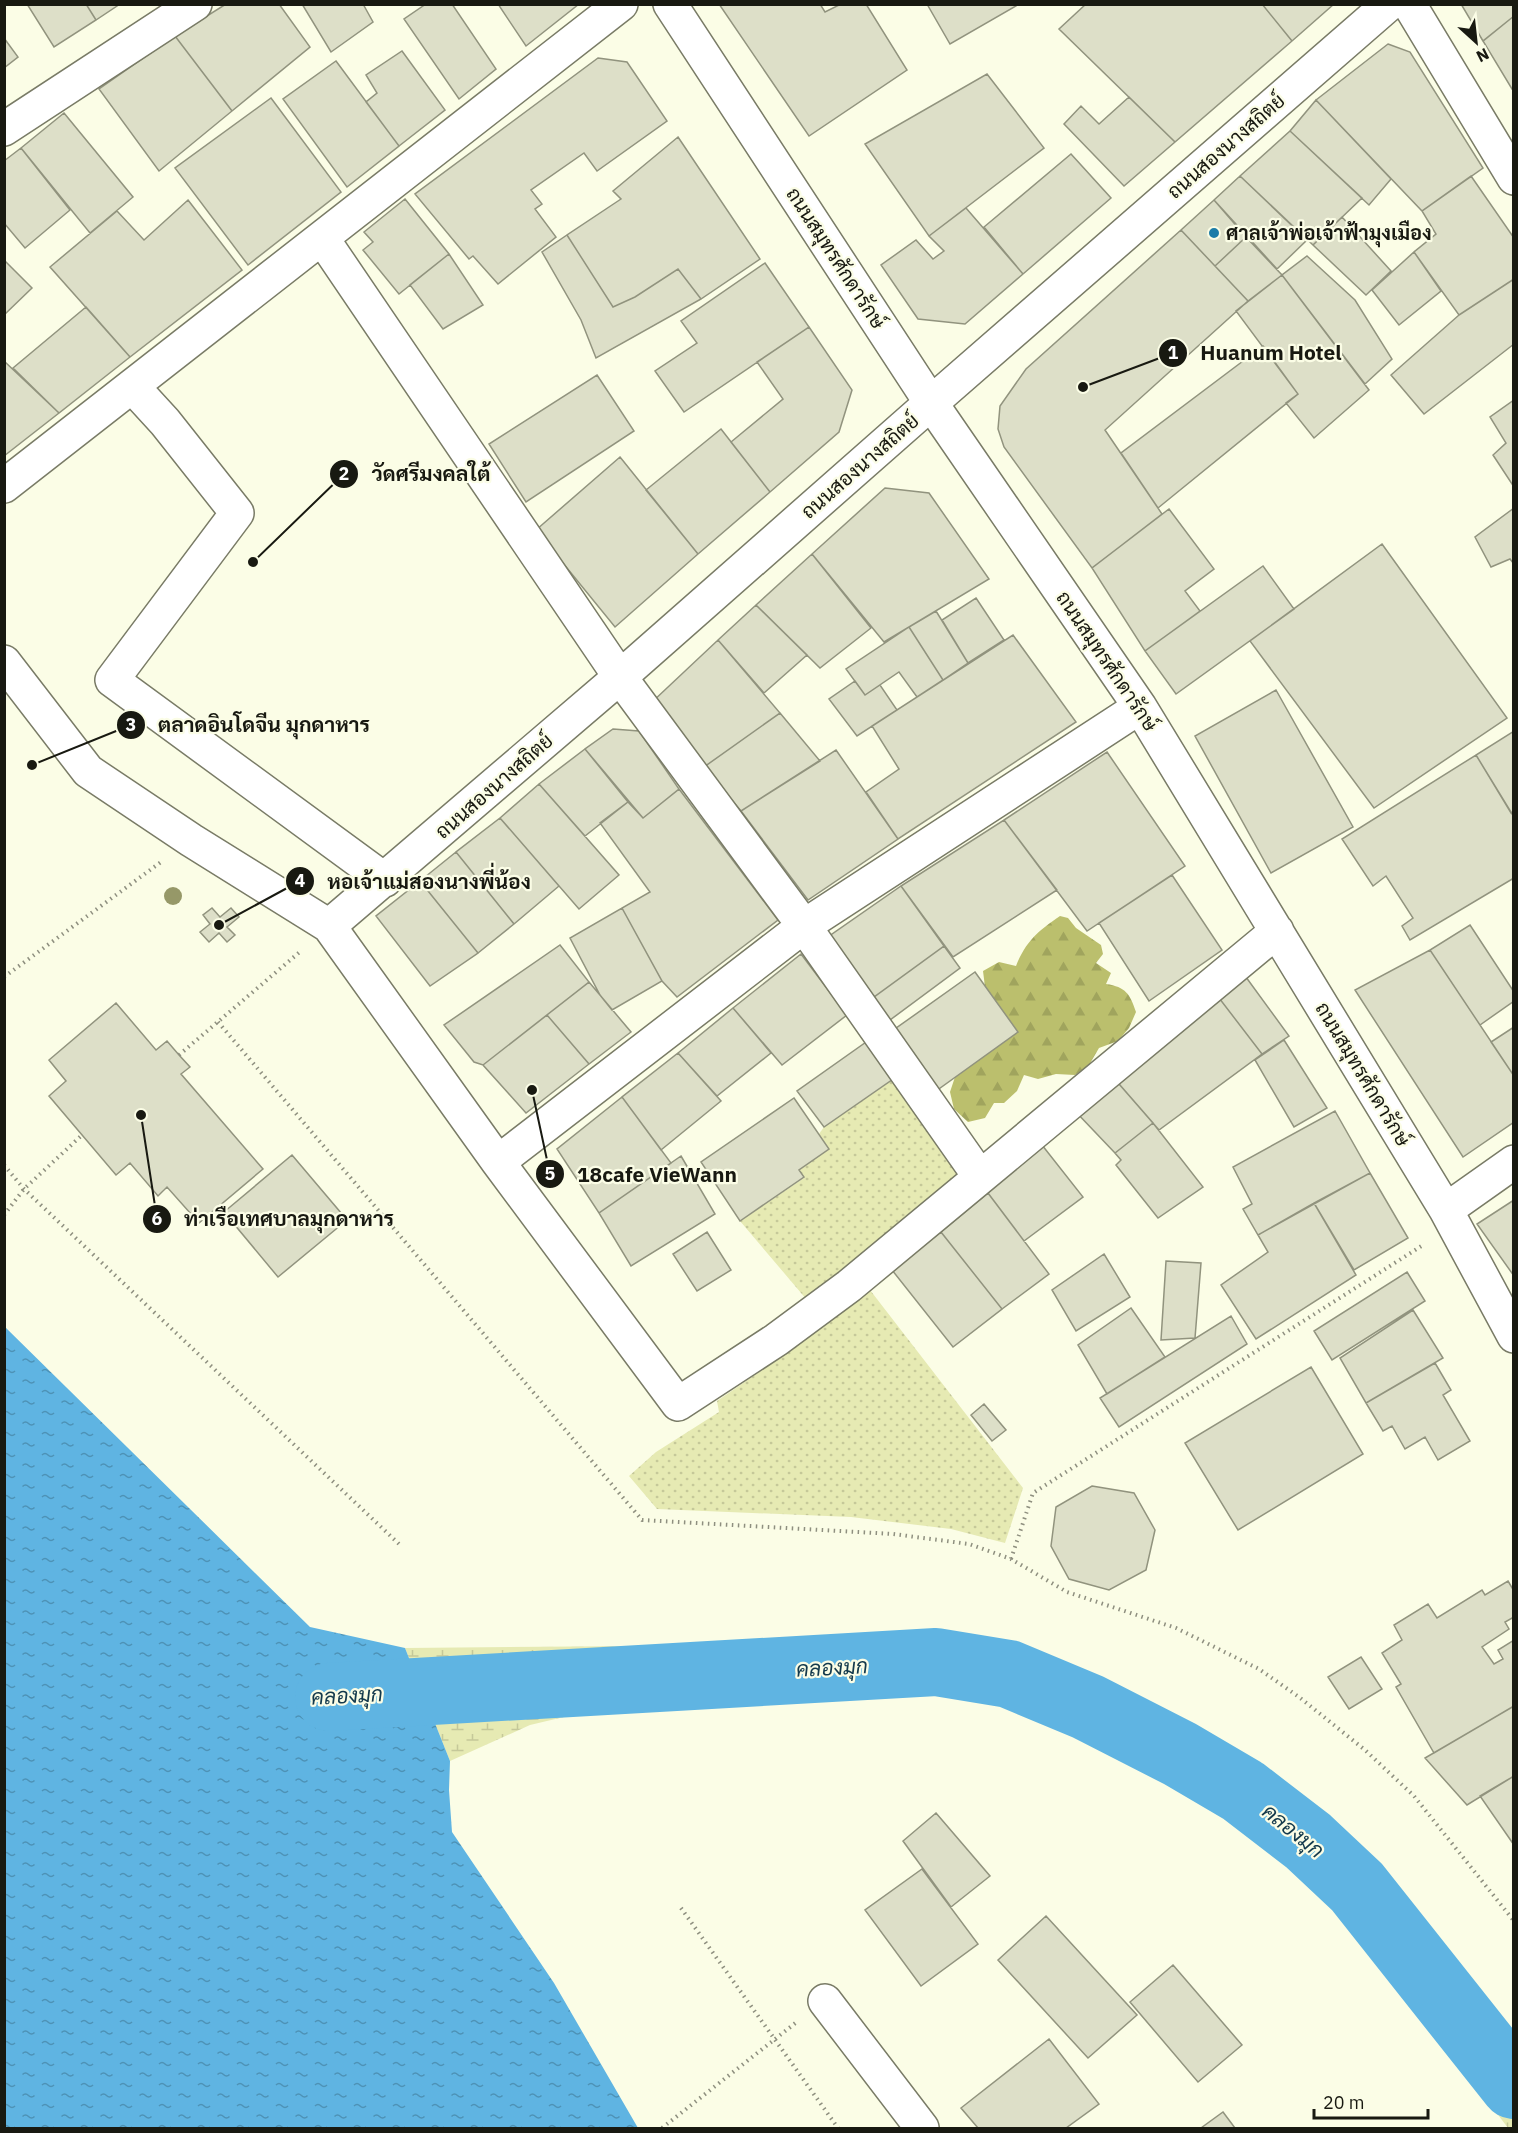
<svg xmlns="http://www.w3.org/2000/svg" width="1518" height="2133" font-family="'IBM Plex Sans',Sarabun,sans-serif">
  <defs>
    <pattern id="green-dots" width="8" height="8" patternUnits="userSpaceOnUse" patternTransform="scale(1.5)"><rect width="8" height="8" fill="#e6eab3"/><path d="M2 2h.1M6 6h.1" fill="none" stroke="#c5c899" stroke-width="1.8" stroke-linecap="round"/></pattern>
    <pattern id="forest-firs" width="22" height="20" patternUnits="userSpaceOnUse" patternTransform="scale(1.5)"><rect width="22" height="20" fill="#bbbf6d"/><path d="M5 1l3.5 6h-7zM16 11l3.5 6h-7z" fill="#a0a45d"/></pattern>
    <pattern id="wetland-marsh" width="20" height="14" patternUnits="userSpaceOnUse" patternTransform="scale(1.5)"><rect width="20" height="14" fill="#e6eab3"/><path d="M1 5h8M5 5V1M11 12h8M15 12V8" fill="none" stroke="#c5c899"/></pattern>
    <pattern id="water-ripples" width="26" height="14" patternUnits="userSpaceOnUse" patternTransform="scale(1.5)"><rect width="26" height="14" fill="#5fb4e2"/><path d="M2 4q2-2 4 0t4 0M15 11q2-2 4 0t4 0" fill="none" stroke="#4d92b6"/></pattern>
  </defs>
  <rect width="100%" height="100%" fill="#fbfde6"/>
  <!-- green -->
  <path fill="url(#green-dots)" d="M896 1077 963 1175 807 1300 740 1221 804 1178 799 1170 829 1149 819 1134 824 1127Z
    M870 1290 1023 1488 1005 1543 951 1529 851 1517 657 1509 629 1476 656 1452 719 1412 717 1401 790 1351Z"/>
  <!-- forest -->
  <path fill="url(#forest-firs)" d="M1060 916 1068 918 1076 928 1101 945 1103 954 1096 963 1111 973 1106 984C1126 987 1130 994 1136 1012L1129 1028 1118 1041 1099 1048 1089 1065 1075 1075 1056 1074 1038 1079 1024 1075 1017 1091 1004 1103H994L985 1118 968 1122 954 1109 950 1092 985 987 983 971 999 962 1016 966C1026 941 1038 931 1060 916Z"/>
  <!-- wetland -->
  <path fill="url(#wetland-marsh)" d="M951 1639 1010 1649 1093 1677 1239 1752 1335 1824 1388 1879 1513 2037V2128H1508L1337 1902 1289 1858 1217 1806 1076 1729 999 1701 939 1691 640 1699 530 1725 450 1761 405 1648 637 1646Z"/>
  <!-- water -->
  <path fill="url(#water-ripples)" d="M5 1327 310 1627 405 1648 450 1761 449 1790 452 1832 554 1983 638 2128H5Z"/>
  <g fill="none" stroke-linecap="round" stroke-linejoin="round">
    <!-- river -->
    <path stroke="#5fb4e2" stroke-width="68" d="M329 1697 936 1662 1009 1674 1088 1707 1180 1754 1243 1791 1308 1841 1357 1887 1514 2085"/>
  </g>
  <!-- building -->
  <path fill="#dddfc8" stroke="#91937e" stroke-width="1.5" d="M27 4H86L96 20 54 47Z
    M86 4H120L96 20Z
    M226 4H279L310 47 232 111 175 36Z
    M302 4H363L373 22 331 52Z
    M426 4H452L496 69 459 99 404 19Z
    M498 4H579L526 46Z
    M719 4H820L825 12 841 4H866L907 70 809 136Z
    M927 4H1015L1016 6 950 44Z
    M1086 4H1262L1292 41 1175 142 1059 29Z
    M1262 4H1334L1292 41Z
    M1461 4H1514V16L1483 41Z
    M1514 16V88L1512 89 1483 41Z
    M175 36 232 111 159 171 99 89Z
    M4 38 18 57 4 68Z
    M1388 44 1410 52 1483 168 1422 211 1316 100Z
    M402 51 445 110 399 146 366 102 377 93 366 75Z
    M598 58 627 62 667 121 597 171 584 153 531 190 542 204 535 209 556 237 498 284 473 256 469 259 415 194Z
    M336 61 399 146 347 187 283 99Z
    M987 74 1044 148 929 236 865 144Z
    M1129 97 1175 142 1124 186 1064 124 1081 106 1099 124Z
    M271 98 341 192 248 265 175 168Z
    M1316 100 1391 179 1369 205 1290 131Z
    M64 113 133 197 90 233 21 148Z
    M1290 131 1362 198 1313 245 1240 176Z
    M678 137 760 259 701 299 678 269 635 297 613 307 567 235 621 199 613 191Z
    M21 148 70 210 25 248 4 223V161Z
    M1071 154 1111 198 1023 274 984 227Z
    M1240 176 1307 240 1277 269 1214 200Z
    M1471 176 1514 238V279L1459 315 1414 252 1436 234 1422 211Z
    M405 199 449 254 399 294 363 250 373 242 364 232Z
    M188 200 242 270 130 357 50 267 117 211 144 240Z
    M1214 200 1246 237 1215 266 1181 230Z
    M966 208 1023 274 965 324 918 319 881 265 916 240 933 259 944 251 929 236Z
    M1342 217 1391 271 1366 295 1313 245Z
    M1181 230 1248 301 1105 430 1162 514 1092 568 1004 447 998 429 1000 406 1026 369Z
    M567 235 613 307 635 297 678 269 701 299 596 358 581 320 542 252Z
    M1246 237 1282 275 1248 301 1215 266Z
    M1414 252 1441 291 1399 325 1372 290Z
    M449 254 483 305 443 329 410 285Z
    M1307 256 1355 300 1392 359 1365 384 1282 275Z
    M4 260 32 288 4 315Z
    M765 263 809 327 684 412 655 371 697 343 681 321Z
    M1282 275 1369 390 1314 438 1286 403 1298 394 1236 311Z
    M1514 279V344L1424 414 1391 375 1459 315Z
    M86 307 130 357 59 413 13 368Z
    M809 327 852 390 839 432 770 492 731 442 783 399 757 362Z
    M1263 346 1298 394 1158 508 1121 453Z
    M4 361 59 413 4 456Z
    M597 375 634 431 526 502 489 444Z
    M1514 400V487L1493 455 1506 443 1490 417Z
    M721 429 770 492 698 554 646 490Z
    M620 457 698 554 615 627 536 530Z
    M885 488 929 493 989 579 884 642 812 554Z
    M1514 508V564L1510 559 1491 567 1475 537Z
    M1169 509 1214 569 1185 591 1200 611 1145 651 1092 568Z
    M1382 544 1507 718 1374 808 1250 641Z
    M812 554 871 628 820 668 756 605Z
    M1263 566 1294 609 1176 694 1145 651Z
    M976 598 1004 640 968 663 942 620Z
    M756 605 807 655 764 693 718 640Z
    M936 611 968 663 943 680 909 627Z
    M909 627 943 680 917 697 899 672 865 695 846 669Z
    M1013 635 1076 722 898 839 866 792 899 769 872 726Z
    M718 640 780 713 704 767 651 703Z
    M855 681 865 695 880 685 897 710 857 736 829 699Z
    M1276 690 1353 827 1271 873 1195 736Z
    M780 713 820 761 741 811 704 767Z
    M613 729 639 731 679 789 643 818 585 749Z
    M1514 731V811L1511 813 1476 755Z
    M585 749 628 802 585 836 539 784Z
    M836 750 898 839 808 900 741 811Z
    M1107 752 1185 866 1087 931 1004 820Z
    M1476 755 1514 817V878L1410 940 1402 926 1413 918 1386 876 1373 886 1342 839Z
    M539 784 619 875 579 909 500 818Z
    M679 789 778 920 677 997 662 981 622 908 650 892 600 823 628 802 643 818Z
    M500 818 559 886 514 924 456 852Z
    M1004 820 1057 890 953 957 901 886Z
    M456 852 514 924 478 953 420 881Z
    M1172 875 1222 950 1149 1001 1099 923Z
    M420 881 478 953 430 986 376 916Z
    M901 886 944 946 870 1000 825 939Z
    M212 908 220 917 231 908 239 917 227 927 235 935 227 942 219 933 209 942 200 932 210 924 203 915Z
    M622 908 662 981 612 1010 600 995 570 938Z
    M1470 925 1514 992V1001L1480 1025 1430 950Z
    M560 945 589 982 483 1065 474 1062 444 1025Z
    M944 946 960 968 886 1023 870 1000Z
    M1430 950 1514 1076V1122L1463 1157 1355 990Z
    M801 954 847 1015 782 1065 733 1008Z
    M975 972 1018 1032 936 1091 892 1031Z
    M1243 973 1289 1036 1262 1054 1216 994Z
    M589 982 631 1032 589 1064 547 1015Z
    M1216 994 1262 1054 1159 1130 1113 1077Z
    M116 1003 156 1050 167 1041 179 1055 190 1067 181 1074 263 1169 199 1223 167 1187 158 1196 130 1163 116 1175 49 1096 66 1081 49 1060Z
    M733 1008 771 1053 717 1096 678 1053Z
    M547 1015 589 1064 526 1113 483 1065Z
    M1514 1027V1076L1491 1042Z
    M869 1040 896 1077 824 1127 797 1091Z
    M1284 1040 1327 1108 1294 1127 1255 1060Z
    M678 1053 721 1101 661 1150 622 1097Z
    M1113 1077 1153 1123 1115 1153 1075 1111Z
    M622 1097 671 1163 599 1213 557 1149Z
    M794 1098 829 1149 799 1170 804 1177 740 1221 701 1162Z
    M1335 1111 1370 1173 1258 1235 1243 1209 1252 1204 1233 1167Z
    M1153 1123 1203 1187 1158 1218 1116 1165 1121 1160 1115 1153Z
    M1042 1145 1083 1197 1024 1241 988 1193Z
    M292 1155 347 1220 278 1277 224 1212Z
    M681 1156 715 1214 631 1266 599 1213Z
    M1370 1173 1408 1238 1354 1270 1314 1203Z
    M988 1193 1049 1274 1002 1309 941 1232Z
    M1514 1200V1276L1477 1224Z
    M1314 1203 1356 1275 1256 1339 1221 1285 1268 1252 1258 1235Z
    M707 1232 731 1270 697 1291 673 1254Z
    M941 1232 1002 1309 953 1347 892 1270Z
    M1104 1254 1130 1297 1076 1331 1052 1290Z
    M1166 1261 1201 1263 1195 1338 1161 1340Z
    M1407 1272 1425 1301 1332 1360 1314 1331Z
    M1131 1308 1165 1357 1107 1394 1078 1345Z
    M1413 1310 1443 1358 1366 1403 1340 1358Z
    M1231 1316 1247 1344 1119 1427 1100 1398Z
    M1435 1363 1451 1390 1443 1395 1470 1441 1438 1460 1425 1437 1405 1449 1392 1426 1383 1431 1366 1403Z
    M1311 1367 1363 1454 1238 1530 1185 1443Z
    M984 1404 1006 1430 992 1441 971 1415Z
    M1092 1486 1134 1493 1155 1530 1146 1570 1109 1590 1069 1579 1051 1546 1056 1507Z
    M1508 1581 1514 1591V1617L1505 1622 1509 1629 1482 1647 1494 1664 1503 1659 1498 1650 1514 1640V1706L1434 1753 1396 1687 1401 1684 1382 1653 1402 1640 1394 1625 1428 1604 1437 1618 1482 1590 1485 1595Z
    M1361 1657 1382 1689 1349 1709 1328 1677Z
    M1514 1706V1776L1467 1805 1425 1758Z
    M1514 1776V1845L1480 1796Z
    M936 1813 990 1876 951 1907 903 1841Z
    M922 1869 978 1944 921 1986 865 1910Z
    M1046 1916 1137 2015 1088 2058 998 1960Z
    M1173 1965 1242 2045 1198 2082 1130 2002Z
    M1049 2039 1099 2104 1066 2128H978L961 2108Z
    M1223 2112 1235 2128H1201Z"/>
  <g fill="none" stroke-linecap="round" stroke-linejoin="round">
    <!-- minor casing -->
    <g stroke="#797b66" stroke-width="36">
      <path id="minor" d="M670 4 931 403 1140 707 1446 1210 1514 1336
        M1409 4 1514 178
        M4 129 195 4
        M322 238 620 677 804 926 980 1177
        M132 386 165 422 237 513 112 680 385 880
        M4 486 621 4
        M4 662 88 771 191 840 329 926 498 1162 678 1404 776 1340 849 1286 1277 931
        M329 926 620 677 931 403 1389 4
        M498 1162 804 926 1140 707
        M1446 1210 1514 1162
        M825 2001 922 2128"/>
    </g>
    <!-- path -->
    <path stroke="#8e8f7f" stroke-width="4" stroke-dasharray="1.5 4.5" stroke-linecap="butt" d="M4 977 161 862
      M218 1022 642 1520 893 1534 969 1544 1011 1559 1067 1592 1176 1628 1259 1669 1299 1697 1365 1750 1414 1796 1514 1921
      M179 1055 302 950
      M4 1165 24 1189 399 1544
      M4 1215 24 1189 82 1135
      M1011 1559 1033 1493 1423 1245
      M681 1908 838 2128
      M662 2128 798 2021"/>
    <!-- minor -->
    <use href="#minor" stroke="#fff" stroke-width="33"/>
  </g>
  <!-- trees -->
  <circle fill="#969868" cx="173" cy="896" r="9"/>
  <!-- markers -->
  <circle fill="#1c7ca8" stroke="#fbfde6" stroke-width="2" cx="1214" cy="233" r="6"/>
  <g text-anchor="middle" stroke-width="4.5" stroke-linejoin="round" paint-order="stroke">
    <!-- street labels -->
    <g font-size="20" fill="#181911" stroke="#fbfde6">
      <text transform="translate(1226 146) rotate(-41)" y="7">ถนนสองนางสถิตย์</text>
      <text transform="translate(836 258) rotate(57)" y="7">ถนนสมุทรศักดารักษ์</text>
      <text transform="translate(860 466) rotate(-41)" y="7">ถนนสองนางสถิตย์</text>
      <text transform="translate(1107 661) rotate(56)" y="7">ถนนสมุทรศักดารักษ์</text>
      <text transform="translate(494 786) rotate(-41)" y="7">ถนนสองนางสถิตย์</text>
      <text transform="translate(1363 1074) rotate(59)" y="7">ถนนสมุทรศักดารักษ์</text>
    </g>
    <!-- poi labels -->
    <g font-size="20" font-weight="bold" fill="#181911" stroke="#fbfde6" text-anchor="start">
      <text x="1226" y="240">ศาลเจ้าพ่อเจ้าฟ้ามุงเมือง</text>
    </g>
    <!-- water labels -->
    <g font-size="21" font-style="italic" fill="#13394c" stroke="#fbfde6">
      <text transform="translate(832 1668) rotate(-3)" y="7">คลองมุก</text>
      <text transform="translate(347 1696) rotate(-3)" y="7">คลองมุก</text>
      <text transform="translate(1293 1831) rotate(39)" y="7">คลองมุก</text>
    </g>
  </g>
  <!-- callouts -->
  <path fill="none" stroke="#181911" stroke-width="2" d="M1083 387L1173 353M253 562L344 474M32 765L131 725M219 925L300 881M532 1090L550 1174M141 1115L157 1219"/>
  <g fill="#181911" stroke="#fbfde6" stroke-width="2">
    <circle cx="1083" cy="387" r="6"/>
    <circle cx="253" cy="562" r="6"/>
    <circle cx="32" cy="765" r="6"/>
    <circle cx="219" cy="925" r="6"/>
    <circle cx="532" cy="1090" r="6"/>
    <circle cx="141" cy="1115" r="6"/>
    <circle cx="1173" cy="353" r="15"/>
    <circle cx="344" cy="474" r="15"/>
    <circle cx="131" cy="725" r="15"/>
    <circle cx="300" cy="881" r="15"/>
    <circle cx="550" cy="1174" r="15"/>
    <circle cx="157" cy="1219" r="15"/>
  </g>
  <g font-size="18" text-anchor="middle" font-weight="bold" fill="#fff">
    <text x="1173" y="359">1</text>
    <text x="344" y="480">2</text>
    <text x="131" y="731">3</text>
    <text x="300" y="887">4</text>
    <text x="550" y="1180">5</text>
    <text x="157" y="1225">6</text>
  </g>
  <g font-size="21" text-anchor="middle" font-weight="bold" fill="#181911" stroke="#fbfde6" stroke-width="4.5" stroke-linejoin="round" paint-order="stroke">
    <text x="1271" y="360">Huanum Hotel</text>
    <text x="431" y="481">วัดศรีมงคลใต้</text>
    <text x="264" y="732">ตลาดอินโดจีน มุกดาหาร</text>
    <text x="429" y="889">หอเจ้าแม่สองนางพี่น้อง</text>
    <text x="657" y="1182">18cafe VieWann</text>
    <text x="289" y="1226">ท่าเรือเทศบาลมุกดาหาร</text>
  </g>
  <!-- border -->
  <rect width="1518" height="2133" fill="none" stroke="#181911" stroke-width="12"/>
  <!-- north arrow -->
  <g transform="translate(1476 42) rotate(153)" stroke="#fbfde6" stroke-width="4.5" paint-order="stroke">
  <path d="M0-4.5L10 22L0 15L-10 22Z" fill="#181911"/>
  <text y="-9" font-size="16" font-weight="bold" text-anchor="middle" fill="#181911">N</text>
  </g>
  <!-- scale -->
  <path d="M1314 2109v9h114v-9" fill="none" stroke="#181911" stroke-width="3"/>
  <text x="1323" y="2109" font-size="18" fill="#181911" stroke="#fbfde6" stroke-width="4.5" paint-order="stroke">20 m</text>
</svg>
